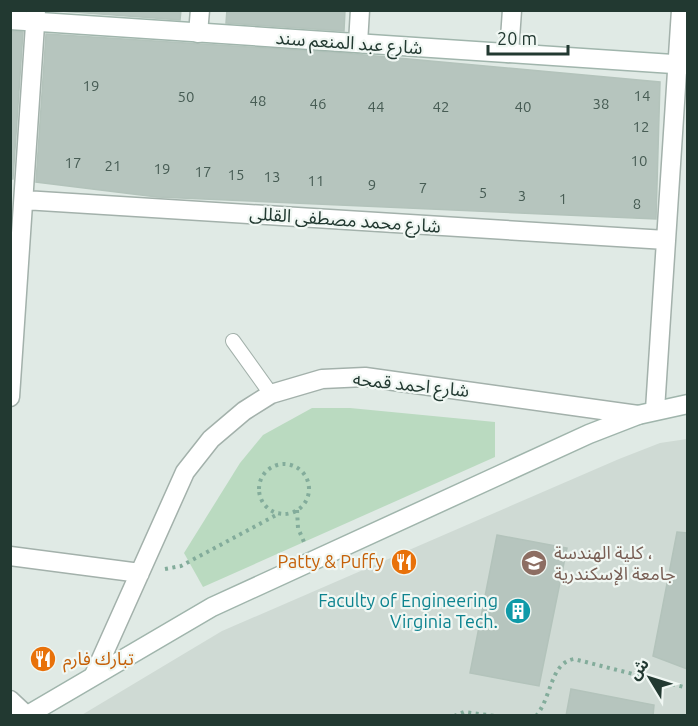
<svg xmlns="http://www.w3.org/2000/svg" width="698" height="726" font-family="Ubuntu,'Noto Sans Arabic',sans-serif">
  <rect width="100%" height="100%" fill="#e0eae5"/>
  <!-- built -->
  <path fill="#cfdad4" d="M687 439V715L80 716 222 631 619 459 660 443Z"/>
  <!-- green -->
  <path fill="#badac0" d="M312 408H350L495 422V457L203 587 184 553 240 463 263 435Z"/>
  <!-- building -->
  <path fill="#b6c5be" stroke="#b3c3bb" stroke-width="1.5" d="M47 10H181L180 20Z
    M227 10H345L344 31 226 23Z
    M10 31 23 32 13 179H10Z
    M46 34 343 53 660 82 656 219 157 197 36 182Z
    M677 532 687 533V669L653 656Z
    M497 535 567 548 539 686 470 673Z
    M571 689 654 705 653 716H566Z"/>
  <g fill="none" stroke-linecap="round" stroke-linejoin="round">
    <!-- lane casing -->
    <g stroke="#a3b1ab" stroke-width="16">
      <path id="lane" d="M233 341 271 394"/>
    </g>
    <!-- street casing -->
    <g stroke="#a3b1ab" stroke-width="21">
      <path id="street" d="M198 33 200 10
        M358 43 360 10
        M509 53 512 10
        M24 200 666 240
        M10 397 36 10
        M655 410 681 10
        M10 556 140 573
        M94 675 185 472 211 439 244 411 271 394 322 379 365 377 638 415
        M10 700 26 715"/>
    </g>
    <!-- secondary casing -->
    <g stroke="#a0b5ac" stroke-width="21">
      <path id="secondary" d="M10 20 688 65
        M26 716 212 607 589 434 638 415 688 404"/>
    </g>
    <!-- path -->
    <path stroke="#83ac9b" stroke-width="4" stroke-dasharray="3 4.5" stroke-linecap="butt" d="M259 489a25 25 0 1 1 50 0a25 25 0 1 1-50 0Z
      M297 510 298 528 304 542
      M165 569 181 566 280 513
      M454 716 464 712 495 716
      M536 716C552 697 550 663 574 659L688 688"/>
    <!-- lane -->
    <use href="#lane" stroke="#fff" stroke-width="14"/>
    <!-- street -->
    <use href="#street" stroke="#fff" stroke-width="18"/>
    <!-- secondary -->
    <use href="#secondary" stroke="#fff" stroke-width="18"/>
  </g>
  <!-- icons -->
  <defs>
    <g id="restaurant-disc" transform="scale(1.35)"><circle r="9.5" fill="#e8710a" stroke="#f0f7f3"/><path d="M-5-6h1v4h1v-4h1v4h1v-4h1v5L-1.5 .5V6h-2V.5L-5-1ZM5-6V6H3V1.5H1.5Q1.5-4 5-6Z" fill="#fff"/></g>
    <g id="university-disc" transform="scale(1.35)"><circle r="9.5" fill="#8d6e63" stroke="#f0f7f3"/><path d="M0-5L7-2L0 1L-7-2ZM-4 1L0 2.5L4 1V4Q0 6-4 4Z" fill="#fff"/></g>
    <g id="building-disc" transform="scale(1.35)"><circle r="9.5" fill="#0f9aa8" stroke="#f0f7f3"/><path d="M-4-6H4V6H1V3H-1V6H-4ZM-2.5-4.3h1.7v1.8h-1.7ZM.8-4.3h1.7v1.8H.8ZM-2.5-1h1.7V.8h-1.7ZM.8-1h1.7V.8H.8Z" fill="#fff"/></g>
  </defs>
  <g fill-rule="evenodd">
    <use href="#restaurant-disc" x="404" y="562"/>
    <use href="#university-disc" x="534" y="563"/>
    <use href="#building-disc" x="518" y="611"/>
    <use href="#restaurant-disc" x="43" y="659"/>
  </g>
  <g text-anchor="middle" stroke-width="4.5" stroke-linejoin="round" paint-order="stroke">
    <!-- number labels -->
    <g font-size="15" fill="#475c54">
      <text x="91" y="91">19</text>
      <text x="642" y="101">14</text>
      <text x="186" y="102">50</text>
      <text x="258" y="106">48</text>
      <text x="318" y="109">46</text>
      <text x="601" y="109">38</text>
      <text x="376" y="112">44</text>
      <text x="441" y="112">42</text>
      <text x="523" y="112">40</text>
      <text x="641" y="132">12</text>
      <text x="639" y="166">10</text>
      <text x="73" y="168">17</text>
      <text x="113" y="171">21</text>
      <text x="162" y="174">19</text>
      <text x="203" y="177">17</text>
      <text x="236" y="180">15</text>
      <text x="272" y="182">13</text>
      <text x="316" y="186">11</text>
      <text x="372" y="190">9</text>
      <text x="423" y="193">7</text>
      <text x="483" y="198">5</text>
      <text x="522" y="201">3</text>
      <text x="563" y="204">1</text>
      <text x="637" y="209">8</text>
    </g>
    <!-- street labels -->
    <g font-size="18" fill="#223931" stroke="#f0f7f3">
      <text transform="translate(349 43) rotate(4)" y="6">شارع عبد المنعم سند</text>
      <text transform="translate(345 220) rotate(4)" y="6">شارع محمد مصطفى القللى</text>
      <text transform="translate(411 385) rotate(6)" y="6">شارع احمد قمحه</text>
    </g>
    <!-- education labels -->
    <g font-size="18" fill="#785e54" stroke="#f0f7f3" text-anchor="start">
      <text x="554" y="559">كلية الهندسة ،<tspan x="554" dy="21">جامعة الإسكندرية</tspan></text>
    </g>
    <!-- food labels -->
    <g font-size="18" fill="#c56008" stroke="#f0f7f3" text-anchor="end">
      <text x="384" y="568">Patty &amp; Puffy</text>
      <text x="63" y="665" text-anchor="start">تبارك فارم</text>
    </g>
    <!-- culture labels -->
    <g font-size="18" fill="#0d838f" stroke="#f0f7f3" text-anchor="end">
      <text x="498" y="607">Faculty of Engineering<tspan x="498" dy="21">Virginia Tech.</tspan></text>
    </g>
  </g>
  <!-- border -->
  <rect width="698" height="726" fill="none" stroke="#223931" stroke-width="24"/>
  <!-- north arrow -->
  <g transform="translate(650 678) rotate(308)" stroke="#f0f7f3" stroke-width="4.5" paint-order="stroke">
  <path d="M0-4.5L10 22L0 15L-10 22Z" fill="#223931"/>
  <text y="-9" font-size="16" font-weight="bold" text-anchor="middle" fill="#223931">ش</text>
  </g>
  <!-- scale -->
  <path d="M488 45v9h80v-9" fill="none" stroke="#223931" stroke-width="3"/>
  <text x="497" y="45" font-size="18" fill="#223931" stroke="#f0f7f3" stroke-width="4.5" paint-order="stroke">20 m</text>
</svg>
